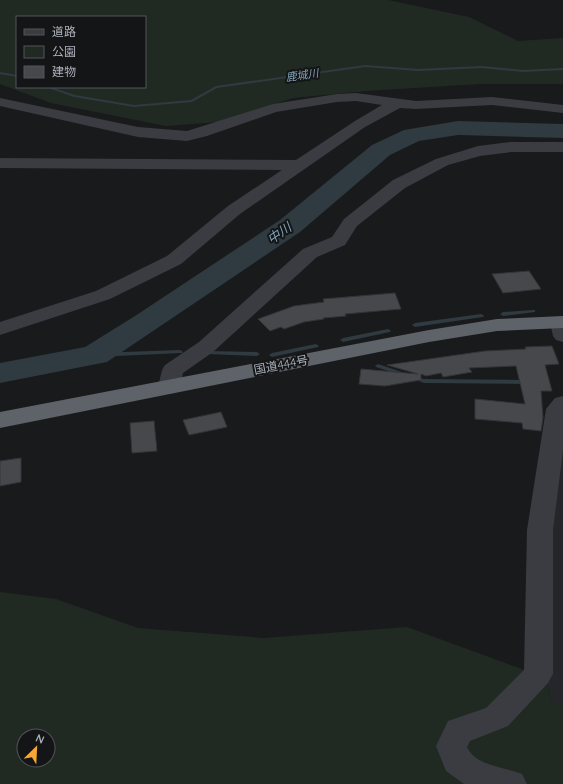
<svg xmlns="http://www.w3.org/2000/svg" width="563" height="784" font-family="Quicksand,'Noto Sans JP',sans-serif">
  <rect width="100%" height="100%" fill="#191a1c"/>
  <!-- built -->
  <path fill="#252629" d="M563 410V706L552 704 546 678 543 540Z"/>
  <!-- green -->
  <path fill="#212a22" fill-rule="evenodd" d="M0 0H388L469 17 518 41 563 38V84H480L366 91 293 98 218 122 166 126 51 103 0 84ZM17 17H145V87H17Z
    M0 592 56 599 138 628 264 638 407 627 546 678 552 703 563 706V784H0ZM24 736H48V760H24Z"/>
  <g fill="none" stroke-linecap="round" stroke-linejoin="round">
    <!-- stream -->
    <path fill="#2f3a41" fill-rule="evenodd" d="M365 65 418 69 482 66 523 70 563 68V70L523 72 482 68 418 71 365 67 217 88 192 102 134 107 74 97 46 87H51L75 95 134 105 191 100 216 86Z
      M0 72 17 75V77L0 74Z
      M533 310H535V312L503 316 500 314 503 312Z
      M481 314 483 315 484 316 483 317 415 327 412 325 415 323Z
      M388 329 391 331 390 332 343 342 340 340 343 338Z
      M316 344 319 346 318 347 272 357 269 355 272 353Z
      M180 350 182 351 183 352 182 353 95 357 92 355 95 353Z
      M209 351 257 352 260 354 257 356 207 354 206 353Z
      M378 364 405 373 406 374 403 376 376 367 375 366Z
      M415 376 424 379 526 380 529 382 526 384 424 383 413 379 412 378Z"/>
    <!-- river -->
    <path fill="#2f3a41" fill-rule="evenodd" d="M458 121 563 124V138L458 135 419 141 390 155 300 232 107 362 0 383V363L85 347 135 316 280 220 372 145 404 130Z"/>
  </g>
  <!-- building -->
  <path fill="#46484c" stroke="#333438" d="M529 271 541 289 503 293 492 274Z
    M395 293 401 309 345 314 346 316 323 318 324 319 304 322 284 329 281 327 270 331 258 319 294 306 324 302 323 299Z
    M552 346 559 364 545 365 552 391H541L543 418 541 431 523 429 522 423 475 419V399L525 404 516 366 469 368 472 372 443 377 441 373 426 376 421 374V380L385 386 359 384 361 369 418 374 387 365 485 351 526 349 525 347Z
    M221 412 227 427 189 435 183 420Z
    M154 421 157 451 132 453 130 423Z
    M21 458V482L0 486V461Z"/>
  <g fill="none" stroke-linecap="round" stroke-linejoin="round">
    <!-- minor -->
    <path fill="#3a3c41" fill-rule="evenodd" d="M356 93 416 101 492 97 563 105V113L492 105 416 109 400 108 365 127 240 214 181 264 110 299 0 335V322L96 291 167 256 228 206 282 170 0 168V158L296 160 355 121 382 105 356 101 337 102 276 112 207 136 187 141 138 137 0 106V98L138 127 187 131 273 104 337 94Z
      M511 142H563V152H511L480 156 448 165 405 188 357 226 345 245 317 257 213 352 183 373 180 387 177 392 169 394 161 392 158 387 162 370 165 365 199 342 303 249 332 237 344 219 393 180 436 159 478 146Z
      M560 316 563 317V342L556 340 553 336 550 322 553 318Z
      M563 396V450L553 530V674L548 683 508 726 470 741 467 747C475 766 505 767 522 774L527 784H464L446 771 436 746 448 721 486 708 524 670 527 530 546 409 555 398Z"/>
    <!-- trunk -->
    <path fill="#5e6269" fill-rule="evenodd" d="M563 316V328L497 331 429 342 0 428V412L429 330 497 319Z"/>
  </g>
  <g text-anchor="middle" stroke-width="4" stroke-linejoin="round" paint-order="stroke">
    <!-- far-water labels -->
    <g font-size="11" font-style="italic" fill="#82a3b7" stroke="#141517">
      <text transform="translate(302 75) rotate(-8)" y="4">鹿城川</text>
    </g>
    <!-- street labels -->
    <g font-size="12" fill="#acb2bc" stroke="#141517">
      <text transform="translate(281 365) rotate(-11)" y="4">国道444号</text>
    </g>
    <!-- water labels -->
    <g font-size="13" font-style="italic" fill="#82a3b7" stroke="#141517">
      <text transform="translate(279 233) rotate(-35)" y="5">中川</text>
    </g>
  </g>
  <!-- legend -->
  <rect x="16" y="16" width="130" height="72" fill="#141517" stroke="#515459"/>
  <rect x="24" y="29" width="20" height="6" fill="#3a3c41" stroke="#515459"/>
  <text x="52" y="36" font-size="12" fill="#acb2bc">道路</text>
  <rect x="24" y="46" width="20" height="12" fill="#212a22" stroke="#515459"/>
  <text x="52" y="56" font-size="12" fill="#acb2bc">公園</text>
  <rect x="24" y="66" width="20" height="12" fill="#46484c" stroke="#515459"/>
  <text x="52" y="76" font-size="12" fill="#acb2bc">建物</text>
  <!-- north arrow -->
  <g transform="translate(36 748) rotate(24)"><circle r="19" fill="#141517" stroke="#515459"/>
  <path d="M0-3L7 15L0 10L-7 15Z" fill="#f7a736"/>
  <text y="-6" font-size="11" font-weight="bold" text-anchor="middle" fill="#acb2bc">N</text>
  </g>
</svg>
